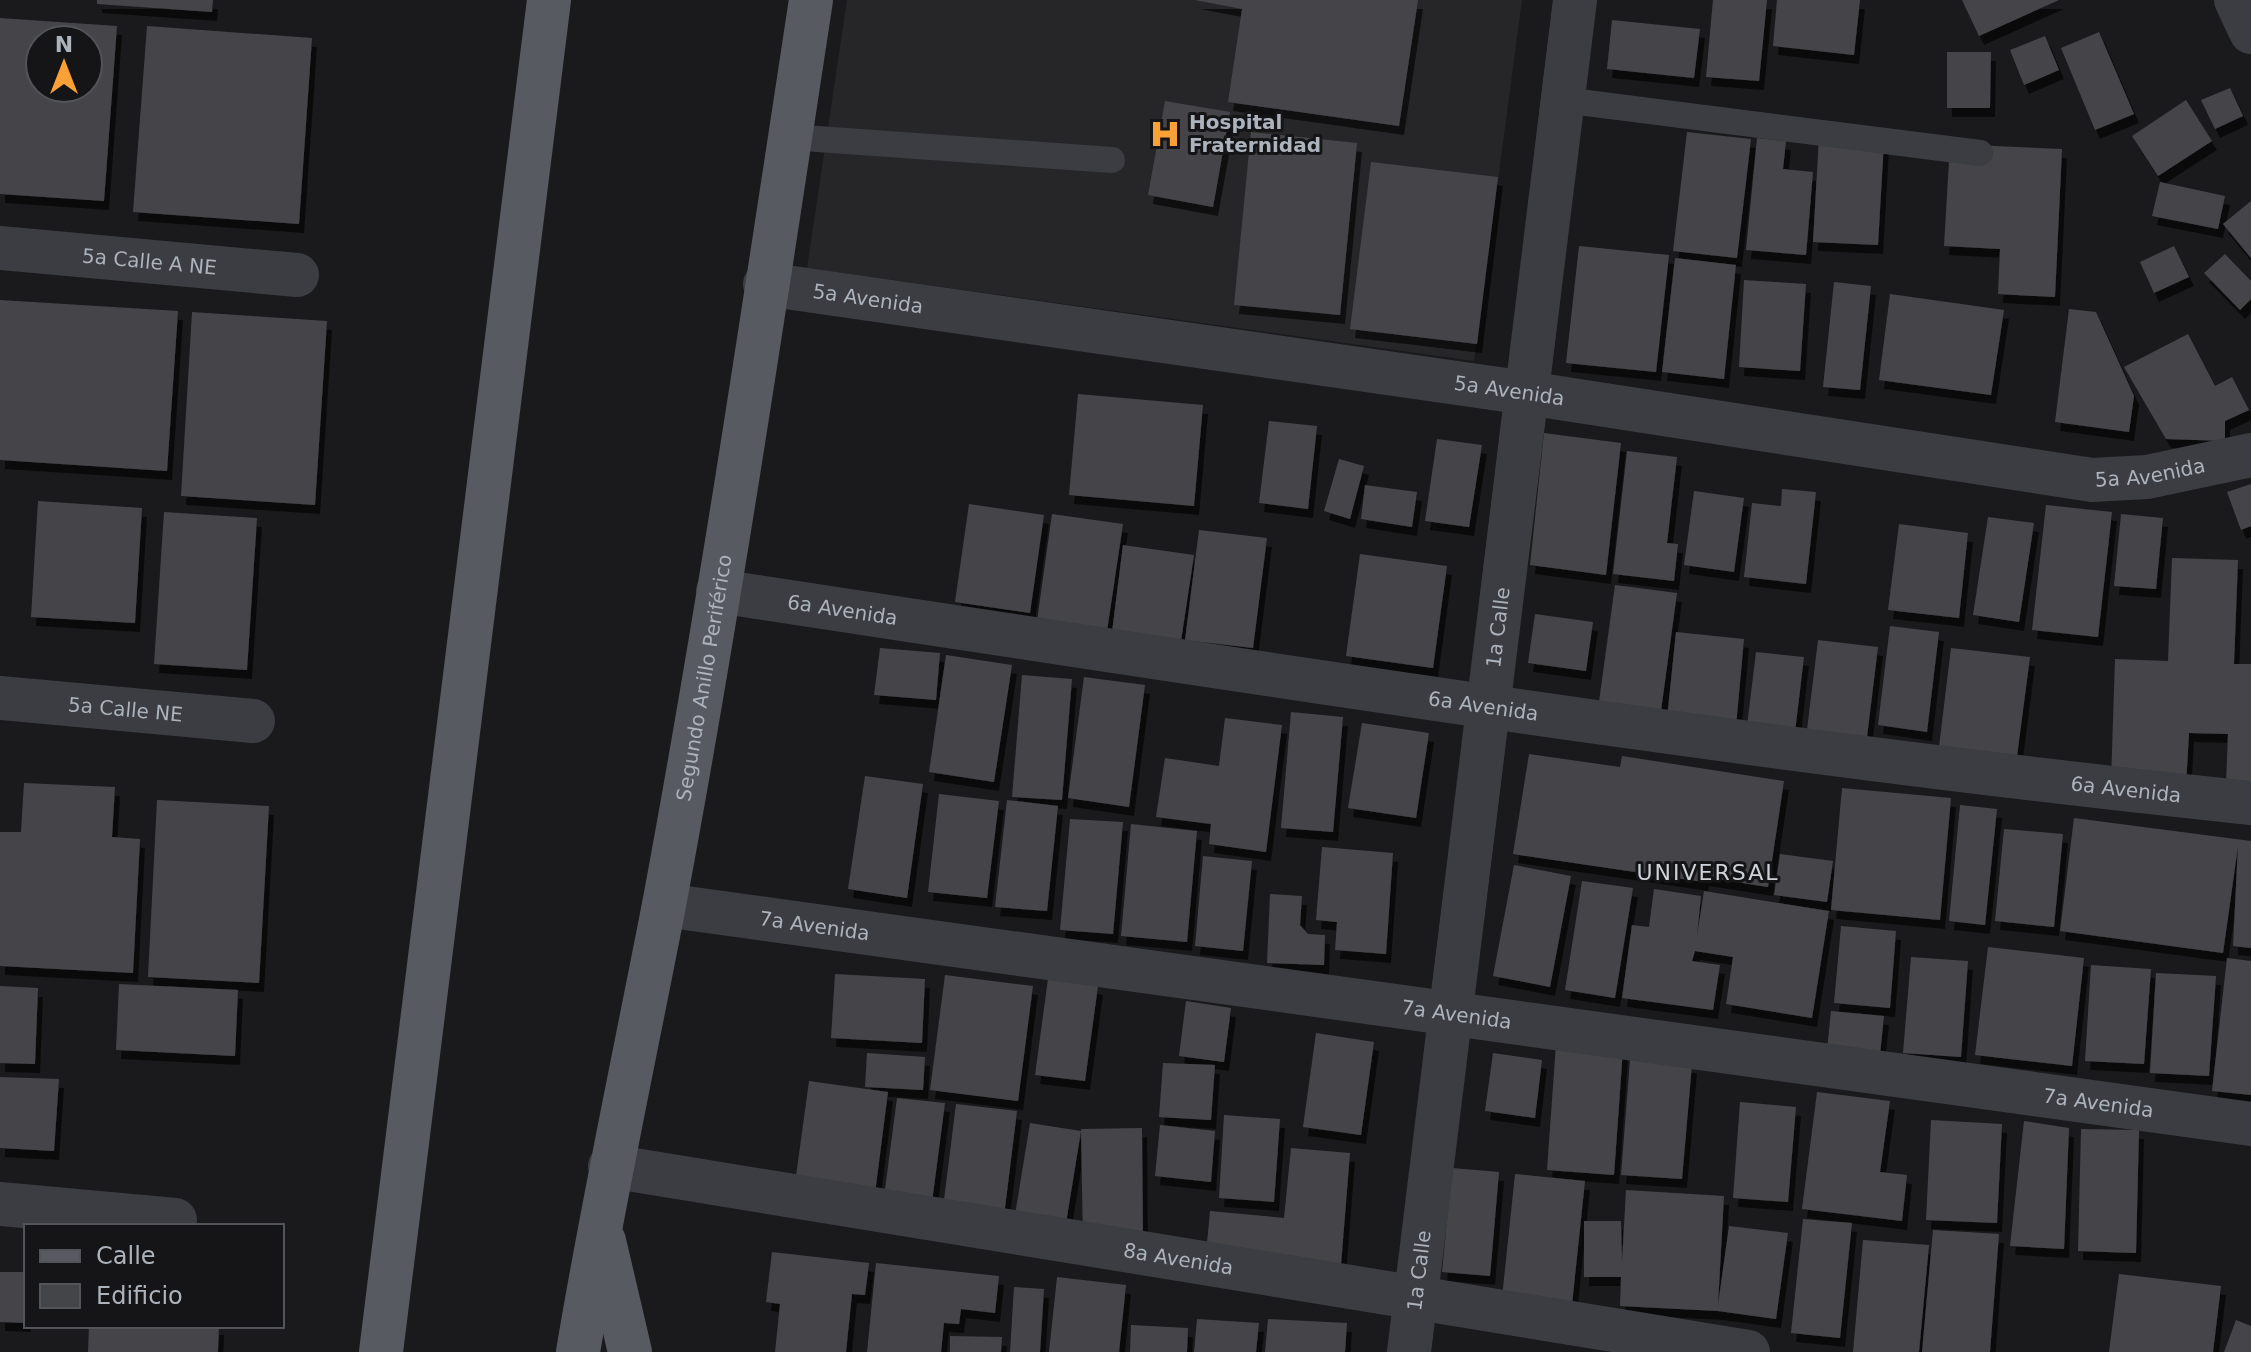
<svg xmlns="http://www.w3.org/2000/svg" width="2251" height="1352" font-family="'DejaVu Sans',sans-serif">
  <defs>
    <filter id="shadow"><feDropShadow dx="5" dy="9" stdDeviation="0" flood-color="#0009"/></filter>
  </defs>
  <rect width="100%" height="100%" fill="#1a1a1c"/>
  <!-- built -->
  <path fill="#262629" d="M847 0H1522L1474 361 807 268Z"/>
  <!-- building -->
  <path fill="#444549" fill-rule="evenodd" filter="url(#shadow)" d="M97 0H213L212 12 97 4Z
    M1195 0H1418L1399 126 1228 102 1242 9Z
    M1713 0H1767L1759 81 1706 77Z
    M1777 0H1860L1854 55 1773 46Z
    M1962 0H2059L1979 36Z
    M0 18 117 26 104 201 0 194ZM40 40H88V88H40Z
    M1612 20 1700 29 1694 78 1607 69Z
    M147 26 312 38 299 224 133 212Z
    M2099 32 2134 114 2095 130 2061 48Z
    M2045 36 2059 70 2024 85 2010 50Z
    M1947 52H1991L1990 108H1947Z
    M2230 88 2243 116 2215 129 2201 100Z
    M2186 100 2212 141 2158 176 2132 136Z
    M1165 101 1230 112 1213 207 1148 195Z
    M1251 132 1357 143 1340 315 1234 305Z
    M1687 132 1751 139 1737 258 1673 251Z
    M1819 137 1884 141 1878 245 1813 242Z
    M1757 138 1786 141 1783 169 1813 172 1806 255 1746 250Z
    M1950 144 2062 149 2055 297 1998 294 2000 249 1944 246Z
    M1371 162 1498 177 1477 344 1350 329Z
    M2160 182 2225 196 2218 229 2152 216Z
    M2251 201V258L2223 224Z
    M1579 246 1669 255 1656 372 1566 363Z
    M2174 246 2189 277 2154 293 2140 262Z
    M2225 254 2251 281V299L2240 310 2204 273Z
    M1675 258 1736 265 1724 379 1662 372Z
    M1744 280 1806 284 1800 371 1739 367Z
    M1834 282 1871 286 1860 390 1823 387Z
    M1890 294 2004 310 1991 395 1879 380Z
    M0 300 178 311 167 471 0 460Z
    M2069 309 2096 312 2134 396 2129 432 2055 422Z
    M192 312 327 321 315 505 181 496Z
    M2188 334 2215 386 2232 377 2249 410 2225 421V441L2166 439 2124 367Z
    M1078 394 1203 405 1194 506 1069 495Z
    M1269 421 1317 426 1308 509 1259 503Z
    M1544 433 1621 443 1606 575 1530 565Z
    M1437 439 1482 445 1469 527 1425 521Z
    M1627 451 1677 457 1667 543 1678 544 1674 581 1613 574Z
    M1339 459 1364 466 1350 519 1324 511Z
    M2251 484V526L2241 530 2227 492Z
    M1365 485 1417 492 1412 527 1361 519Z
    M1782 489 1816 492 1806 584 1744 577 1752 503 1781 506Z
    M1694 491 1744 498 1734 572 1684 565Z
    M38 501 142 508 135 623 31 617Z
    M969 504 1044 515 1030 613 955 602Z
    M2046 505 2112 512 2098 637 2032 630Z
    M164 512 257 518 247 670 154 664Z
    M1052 514 1123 524 1107 631 1037 621Z
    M2121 514 2163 518 2156 589 2114 586Z
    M1988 517 2034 523 2019 622 1973 615Z
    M1899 524 1968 533 1959 618 1888 610Z
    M1199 530 1267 538 1253 648 1185 640Z
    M1123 545 1194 555 1181 641 1112 632Z
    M1360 554 1447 566 1433 668 1346 656Z
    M2172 558 2238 560 2234 664H2251V785L2226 784 2228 734 2189 733 2186 785 2111 782 2115 659 2168 661Z
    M1615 585 1677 593 1660 718 1598 709Z
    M1535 614 1593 622 1586 671 1528 663Z
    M1890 626 1939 632 1927 732 1878 725Z
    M1676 632 1744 639 1736 726 1667 719Z
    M1818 640 1878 647 1866 745 1806 738Z
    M880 648 940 653 936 700 874 695Z
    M1951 648 2030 657 2017 756 1939 747Z
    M1756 652 1804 657 1795 732 1747 726Z
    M946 655 1012 665 994 782 929 772Z
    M1022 675 1072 679 1062 800 1012 797Z
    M1084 677 1145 685 1129 807 1068 798Z
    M1291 712 1343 717 1333 832 1281 828Z
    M1225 718 1282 725 1266 852 1209 844 1211 824 1156 817 1165 758 1219 766Z
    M1362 723 1429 733 1416 818 1348 808Z
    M1529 754 1620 767 1622 756 1784 781 1768 887 1704 877 1703 882 1513 854Z
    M865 776 923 784 907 898 848 889Z
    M24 783 115 787 112 837 140 839 133 973 0 966V832H21Z
    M1842 788 1951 798 1940 920 1831 910Z
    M939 794 999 801 987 898 928 892Z
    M157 800 269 806 259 983 148 977Z
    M1007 800 1058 806 1047 911 995 907Z
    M1960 805 1997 809 1985 925 1949 921Z
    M2074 818 2251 841V948L2233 946 2238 846 2223 953 2060 931Z
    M1070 819 1123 822 1113 934 1060 930Z
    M1131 824 1197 831 1187 942 1121 936Z
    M2004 829 2063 834 2054 927 1995 921Z
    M1322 847 1393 853 1386 954 1335 950 1337 922 1316 920Z
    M1780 854 1833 861 1827 902 1774 895Z
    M1203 856 1252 861 1243 951 1195 946Z
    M1514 865 1571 876 1550 987 1493 976Z
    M1582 881 1633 888 1615 998 1565 990Z
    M1654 889 1701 896 1697 936 1704 891 1829 911 1812 1018 1726 1004 1733 957 1695 951 1692 961 1720 965 1713 1010 1622 998 1632 925 1649 927Z
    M1270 894 1302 896 1300 925 1308 934 1325 935 1324 965 1267 963Z
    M1841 926 1896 931 1890 1008 1834 1003Z
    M1988 947 2084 958 2072 1066 1975 1055Z
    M1911 957 1968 961 1961 1057 1903 1053Z
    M2227 958 2251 961V1095L2212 1091Z
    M2091 965 2151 969 2144 1064 2085 1061Z
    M2156 973 2216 976 2209 1076 2150 1073Z
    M835 974 925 979 922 1043 831 1038Z
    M945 975 1033 986 1018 1101 930 1090Z
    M1048 979 1098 986 1085 1081 1035 1075Z
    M119 984 238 990 235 1056 116 1050Z
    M0 986 38 988 35 1064 0 1063Z
    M1186 1001 1231 1008 1224 1062 1179 1056Z
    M1831 1011 1884 1016 1880 1054 1827 1050Z
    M1316 1033 1374 1042 1361 1135 1303 1127Z
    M1556 1044 1623 1049 1614 1175 1547 1170Z
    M867 1053 925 1057 923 1090 865 1087Z
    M1493 1053 1542 1060 1535 1118 1485 1111Z
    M1630 1060 1692 1064 1682 1179 1621 1175Z
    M1163 1063 1215 1065 1211 1120 1159 1117Z
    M0 1077 59 1079 54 1151 0 1148Z
    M809 1081 888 1092 873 1209 793 1198Z
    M1817 1092 1890 1101 1880 1172 1907 1175 1902 1221 1802 1209Z
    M897 1098 945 1103 932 1202 884 1197Z
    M1740 1102 1796 1107 1788 1202 1733 1198Z
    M956 1104 1017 1111 1003 1224 942 1216Z
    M1224 1115 1280 1119 1274 1202 1219 1198Z
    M1931 1120 2002 1124 1997 1223 1926 1220Z
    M2024 1121 2069 1128 2064 1249 2010 1246Z
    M1030 1123 1081 1131 1066 1223 1015 1215Z
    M1160 1125 1215 1131 1211 1182 1155 1176Z
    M1142 1128 1143 1243 1083 1244 1081 1129Z
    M2081 1129 2139 1130 2136 1253 2078 1251Z
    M1291 1148 1350 1153 1340 1277 1205 1264 1210 1211 1284 1218Z
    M1452 1168 1499 1172 1490 1276 1442 1272Z
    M1515 1174 1585 1181 1571 1314 1501 1307Z
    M1626 1190 1724 1196 1718 1305 1729 1226 1788 1233 1776 1319 1718 1311 1620 1306 1621 1277H1584V1221H1621L1622 1262Z
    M1803 1219 1852 1223 1840 1338 1791 1333Z
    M1933 1230 1999 1234 1990 1352H1922Z
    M1863 1240 1929 1245 1919 1352H1853Z
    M772 1252 869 1263 865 1295 852 1294 846 1352H775L780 1304 766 1302Z
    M876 1263 999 1276 995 1313 961 1309 959 1324 944 1323 941 1352H867Z
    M0 1272H26V1323L0 1322Z
    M2119 1274 2221 1286 2213 1352H2109Z
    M1057 1277 1126 1285 1119 1352H1049Z
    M1014 1287 1044 1289 1040 1352H1010Z
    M1197 1319 1259 1323 1256 1352H1194Z
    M1268 1319 1347 1323 1345 1352H1265Z
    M2236 1320 2251 1326V1352H2224Z
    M1131 1325 1188 1328 1187 1352H1130Z
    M89 1326H219L218 1352H88Z
    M950 1336 1002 1337 1001 1352H950Z"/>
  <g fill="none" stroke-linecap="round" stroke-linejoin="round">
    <!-- lane -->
    <path stroke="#3b3d42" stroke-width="26" d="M1563 100 1980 153
      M790 137 1112 160"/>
    <!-- street -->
    <g stroke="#3b3d42" stroke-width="44">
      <path d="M2236 0 2251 32"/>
      <path id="s1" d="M0 248 297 275"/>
      <path id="s2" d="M765 284 1527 393 2092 480 2147 477 2251 455"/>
      <path id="s3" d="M718 591C1228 668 1738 750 2251 803"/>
      <path id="s4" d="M0 698 253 721"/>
      <path id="s5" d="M664 905 2251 1124"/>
      <path id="s6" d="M610 1166 1748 1352"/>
      <path d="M0 1204 175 1220"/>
      <path id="s7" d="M1409 1352 1575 0"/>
    </g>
    <!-- primary -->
    <g stroke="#575a61" stroke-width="44">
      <path d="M604 1241 630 1352"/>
      <path d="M381 1352 549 0"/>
      <path id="s8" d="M578 1352C603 1202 635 1054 664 905 720 605 765 302 811 0"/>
    </g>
  </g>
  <!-- icons -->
  <defs>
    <g id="hospital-bare" transform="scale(2.4)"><path d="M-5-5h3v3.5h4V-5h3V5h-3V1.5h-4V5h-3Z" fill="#f9a036" stroke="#151517" stroke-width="2.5" paint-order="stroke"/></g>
  </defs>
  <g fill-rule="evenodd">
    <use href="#hospital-bare" x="1165" y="134"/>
  </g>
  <g text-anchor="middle" stroke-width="6" stroke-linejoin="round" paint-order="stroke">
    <!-- poi labels -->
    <g font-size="20" font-weight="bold" fill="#acb3bc" stroke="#151517" text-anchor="start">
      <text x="1189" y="129">Hospital<tspan x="1189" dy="23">Fraternidad</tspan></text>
    </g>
    <!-- street labels -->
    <g font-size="20" fill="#acb3bc" stroke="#151517">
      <text dy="7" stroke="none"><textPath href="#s1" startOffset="150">5a Calle A NE</textPath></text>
      <text dy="7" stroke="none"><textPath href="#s2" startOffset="104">5a Avenida</textPath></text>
      <text dy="7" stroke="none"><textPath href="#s2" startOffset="752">5a Avenida</textPath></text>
      <text dy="7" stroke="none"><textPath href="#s2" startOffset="1400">5a Avenida</textPath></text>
      <text dy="7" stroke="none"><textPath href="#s3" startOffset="126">6a Avenida</textPath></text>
      <text dy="7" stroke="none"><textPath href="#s7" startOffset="730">1a Calle</textPath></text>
      <text dy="7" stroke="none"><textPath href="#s8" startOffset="686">Segundo Anillo Periférico</textPath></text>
      <text dy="7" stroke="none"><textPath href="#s3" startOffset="774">6a Avenida</textPath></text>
      <text dy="7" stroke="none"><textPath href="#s4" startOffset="126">5a Calle NE</textPath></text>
      <text dy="7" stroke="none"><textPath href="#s3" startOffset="1422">6a Avenida</textPath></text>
      <text dy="7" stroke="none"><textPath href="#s5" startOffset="152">7a Avenida</textPath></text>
      <text dy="7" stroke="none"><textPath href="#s5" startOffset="800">7a Avenida</textPath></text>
      <text dy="7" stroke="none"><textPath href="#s5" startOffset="1448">7a Avenida</textPath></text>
      <text dy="7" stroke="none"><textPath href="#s6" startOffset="576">8a Avenida</textPath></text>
      <text dy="7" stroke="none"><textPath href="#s7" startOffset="82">1a Calle</textPath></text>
    </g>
    <!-- neighbourhood labels -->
    <g font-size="22" letter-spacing="2" fill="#cdd1d8" stroke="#151517">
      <text x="1708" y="880">UNIVERSAL</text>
    </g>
  </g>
  <!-- legend -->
  <rect x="24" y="1224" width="260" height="104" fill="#151517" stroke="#515459" stroke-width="2"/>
  <rect x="40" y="1250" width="40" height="12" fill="#575a61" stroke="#515459" stroke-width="2"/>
  <text x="96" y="1264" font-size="24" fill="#acb3bc">Calle</text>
  <rect x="40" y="1284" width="40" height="24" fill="#444549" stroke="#515459" stroke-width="2"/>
  <text x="96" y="1304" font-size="24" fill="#acb3bc">Edificio</text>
  <!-- north arrow -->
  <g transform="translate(64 64)"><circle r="38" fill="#151517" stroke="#515459" stroke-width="2"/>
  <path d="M0-6L14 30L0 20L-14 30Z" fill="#f9a036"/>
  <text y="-12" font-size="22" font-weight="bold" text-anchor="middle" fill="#acb3bc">N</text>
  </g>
</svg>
